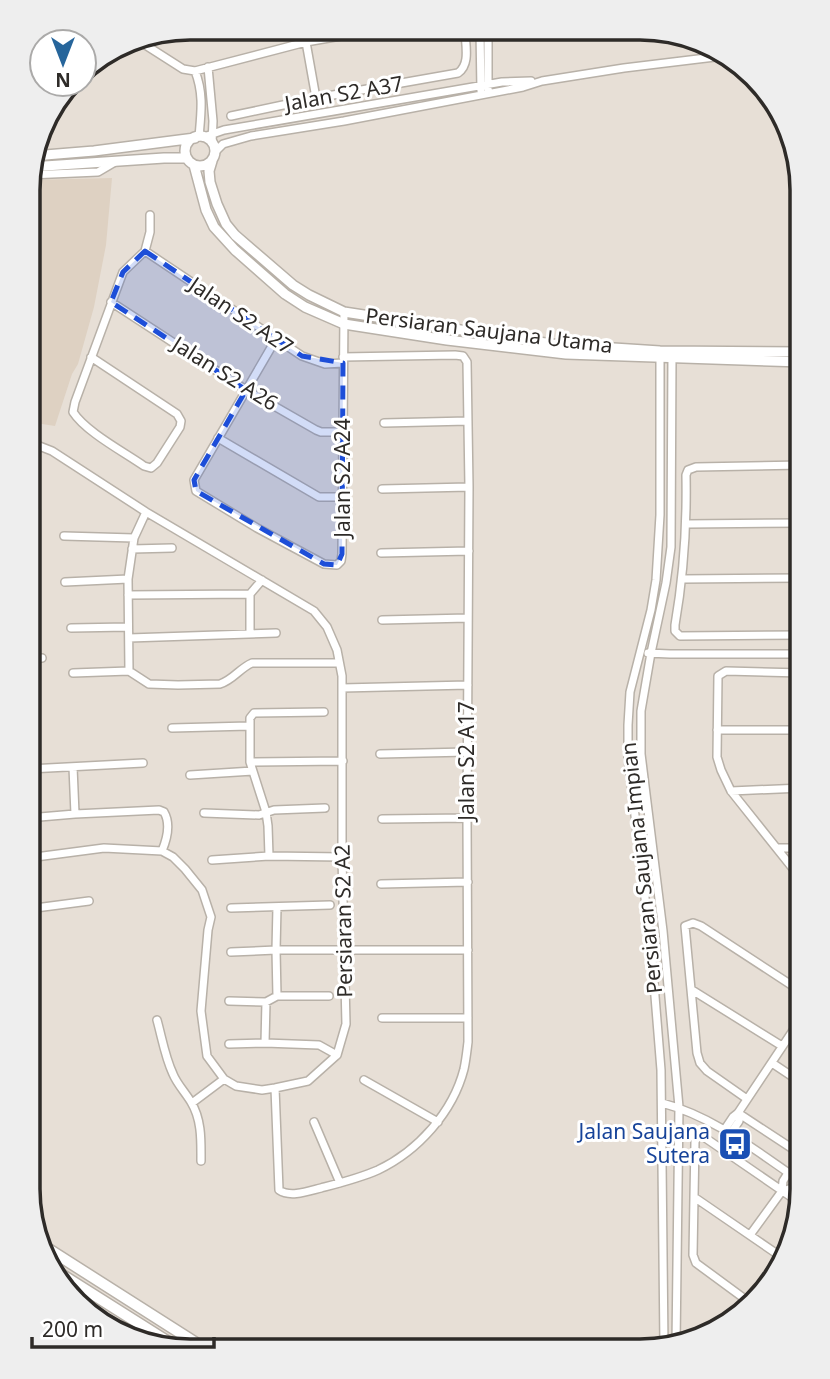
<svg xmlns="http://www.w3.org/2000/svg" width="830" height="1379" font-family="'Noto Sans',sans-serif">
  <rect width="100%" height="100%" fill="#e7dfd6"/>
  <!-- built -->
  <path fill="#ded1c2" d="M112 178 106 245 94 307 78 364 72 374 55 426 29 422V180Z"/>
  <!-- green -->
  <path fill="#8ec498" d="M71 1291 154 1343 91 1317Z"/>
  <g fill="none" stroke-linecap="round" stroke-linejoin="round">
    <!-- minor casing -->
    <g stroke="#b8b1a8" stroke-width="10">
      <path id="minor" d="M480 30 481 91
        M136 39 183 69 195 71 306 42 381 29
        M306 42 316 98
        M208 67 213 121 212 143
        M195 71C204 94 201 113 199 137
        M488 89V30
        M231 116 316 98 458 73C471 64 465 44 465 30
        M204 137 224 130 502 82 531 81
        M215 152 223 144 251 136 344 121 523 87 542 81 624 68 723 56
        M29 175 98 172 115 162
        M145 251 302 356 325 364 343 363
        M111 302 246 390 316 430 321 432H343
        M276 339 194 480 196 491 257 528 324 564 337 565 341 561 342 554 344 312
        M660 355V515L656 580 651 610 630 692 628 725V758L651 947 661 1070 664 1346
        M672 355 671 547 666 583 651 653 641 711V754L663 931 679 1107 676 1344
        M91 357 177 414 181 421 180 427 157 463 151 468 144 466C124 452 86 432 73 412L75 402 123 272 145 251 150 232V215
        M384 423 468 421
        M218 438 319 497H343
        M382 489 469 487
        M146 512 134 538 128 579 129 671 149 684 178 685 220 684C233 680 240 668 252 663H339
        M687 524 802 523
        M64 536 134 538
        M132 549 172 548
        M381 553 469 551
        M683 579 802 578
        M65 582 128 579
        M128 595 250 594
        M382 620 468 618
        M71 628 128 627
        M250 634V594L262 580
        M802 635 680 636 675 631V625C684 573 687 527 686 475L688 470 696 467 802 465
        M129 638 276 633
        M648 653 670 654H802
        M29 659 42 658
        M73 673 129 671
        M342 688 468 685
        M172 728 249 726
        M717 730H802
        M380 754 467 752
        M250 762 343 761
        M73 767 75 814
        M29 769 143 763
        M190 775 253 771
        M731 791 802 788
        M204 813 259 815 274 810 325 808
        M28 818 75 814 159 810 164 812C171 824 167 839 162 851
        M382 819 467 818
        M777 848H802
        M269 856 268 826 266 812 250 762V718L254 713 324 712
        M28 858 104 848 162 851 173 857 185 869 202 890 211 917 208 930 201 1011 207 1056 224 1079 236 1086 262 1090 275 1088 308 1081 337 1055 346 1024 342 857V676L337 650 327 627 314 611 146 512 52 451 29 442
        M212 860 269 856 342 857
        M802 880 731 791 721 770 717 757 718 676 726 671 802 673
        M381 884 468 882
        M277 907 276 950 277 996
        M231 908 330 905
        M28 909 89 901
        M231 952 276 950H468
        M692 990 782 1046
        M229 1001 266 1002 277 996H329
        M382 1018H468
        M157 1020C162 1038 165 1057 173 1074 177 1084 185 1092 191 1102 202 1120 201 1141 201 1161
        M265 1043 266 1002
        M229 1044 265 1043 319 1045 337 1055
        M772 1063 802 1083
        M364 1080 438 1122
        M275 1088 279 1190C290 1198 309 1191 321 1188 340 1183 360 1178 378 1170 418 1151 453 1112 464 1069 466 1060 467 1050 468 1042L467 818 469 487 467 362 463 356 455 355 343 357
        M747 1099 707 1071 700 1063 697 1053 685 926 693 923 701 926 802 992
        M192 1103 224 1079
        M662 1103C715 1117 757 1152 802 1182
        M738 1113 802 1155
        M314 1122 340 1183
        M725 1129 733 1117 738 1113 802 1017
        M731 1133 739 1121 738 1113
        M782 1191 783 1181 788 1173
        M694 1197 695 1142 697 1137 701 1135 800 1203
        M750 1235 782 1191 792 1188 797 1179
        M749 1302 696 1263 693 1255 694 1197 780 1256"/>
    </g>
    <!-- major casing -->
    <g stroke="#b8b1a8" stroke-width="12">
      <path id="major" d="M185 151a15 15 0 1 1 30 0a15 15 0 1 1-30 0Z
        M33 156 94 151 195 138
        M212 161 209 171 210 182 217 204 226 224 235 235 293 285 309 295 344 312 552 344 660 351 802 352
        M194 165 206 210 214 227 235 250 285 294 305 307 344 324 447 340 566 354 802 362
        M30 167 164 158H187"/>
    </g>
    <!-- highway casing -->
    <g stroke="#b8b1a8" stroke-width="13">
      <path id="highway" d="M39 1243 207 1350
        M56 1271 181 1350"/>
    </g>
    <!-- minor -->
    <use href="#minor" stroke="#fff" stroke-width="7"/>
    <!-- major -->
    <use href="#major" stroke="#fff" stroke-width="9"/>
    <!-- highway -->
    <use href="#highway" stroke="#fff" stroke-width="10"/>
  </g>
  <!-- marked area -->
  <path fill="#1d4ed8" fill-opacity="0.2" stroke="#1d4ed8" stroke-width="5" stroke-dasharray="14 9" stroke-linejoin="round" d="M145 251 302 356 343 363 342 554 337 565 324 564 196 491 194 480 246 390 111 302 123 272Z"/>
  <!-- icons -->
  <defs>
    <g id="bus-square" transform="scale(1.75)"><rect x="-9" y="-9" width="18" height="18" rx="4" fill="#1a4fb4" stroke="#fff"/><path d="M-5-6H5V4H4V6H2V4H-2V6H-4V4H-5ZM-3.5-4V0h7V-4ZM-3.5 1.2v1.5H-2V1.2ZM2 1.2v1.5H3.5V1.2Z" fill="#fff"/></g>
  </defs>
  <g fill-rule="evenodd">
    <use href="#bus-square" x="735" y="1144"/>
  </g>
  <g text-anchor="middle" stroke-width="6" stroke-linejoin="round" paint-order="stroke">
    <!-- street labels -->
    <g font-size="21" fill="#2e2b28" stroke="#fff">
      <text transform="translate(344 94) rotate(-10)" y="7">Jalan S2 A37</text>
      <text transform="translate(241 316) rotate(34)" y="7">Jalan S2 A27</text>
      <text transform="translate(489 331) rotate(7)" y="7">Persiaran Saujana Utama</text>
      <text transform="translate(225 374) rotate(32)" y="7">Jalan S2 A26</text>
      <text transform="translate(343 478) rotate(-90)" y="7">Jalan S2 A24</text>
      <text transform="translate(467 761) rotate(-90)" y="7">Jalan S2 A17</text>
      <text transform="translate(642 868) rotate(-96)" y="7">Persiaran Saujana Impian</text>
      <text transform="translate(344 921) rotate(-91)" y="7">Persiaran S2 A2</text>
    </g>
    <!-- transit labels -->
    <g font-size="21" fill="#164399" stroke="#fff" text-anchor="end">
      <text x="710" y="1139">Jalan Saujana<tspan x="710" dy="24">Sutera</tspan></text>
    </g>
  </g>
  <!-- crop -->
  <path d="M0 0H830V1379H0ZM190 40H640A150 150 0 0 1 790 190V1189A150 150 0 0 1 640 1339H190A150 150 0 0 1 40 1189V190A150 150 0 0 1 190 40Z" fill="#eee" fill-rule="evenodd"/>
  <path fill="none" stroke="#2e2b28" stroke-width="3.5" d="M190 40H640A150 150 0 0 1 790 190V1189A150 150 0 0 1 640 1339H190A150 150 0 0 1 40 1189V190A150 150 0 0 1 190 40Z"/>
  <!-- north arrow -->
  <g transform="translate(63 63) rotate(180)"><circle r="33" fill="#ffffff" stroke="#abaaa9" stroke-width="2"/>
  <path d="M0-5L12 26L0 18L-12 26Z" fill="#26659b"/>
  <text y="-10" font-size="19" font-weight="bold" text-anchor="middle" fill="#2e2b28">N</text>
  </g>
  <!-- scale -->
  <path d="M32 1337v10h182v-10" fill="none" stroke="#2e2b28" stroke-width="3.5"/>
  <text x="42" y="1337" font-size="21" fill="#2e2b28" stroke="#ffffff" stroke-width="5" paint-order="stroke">200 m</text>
</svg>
